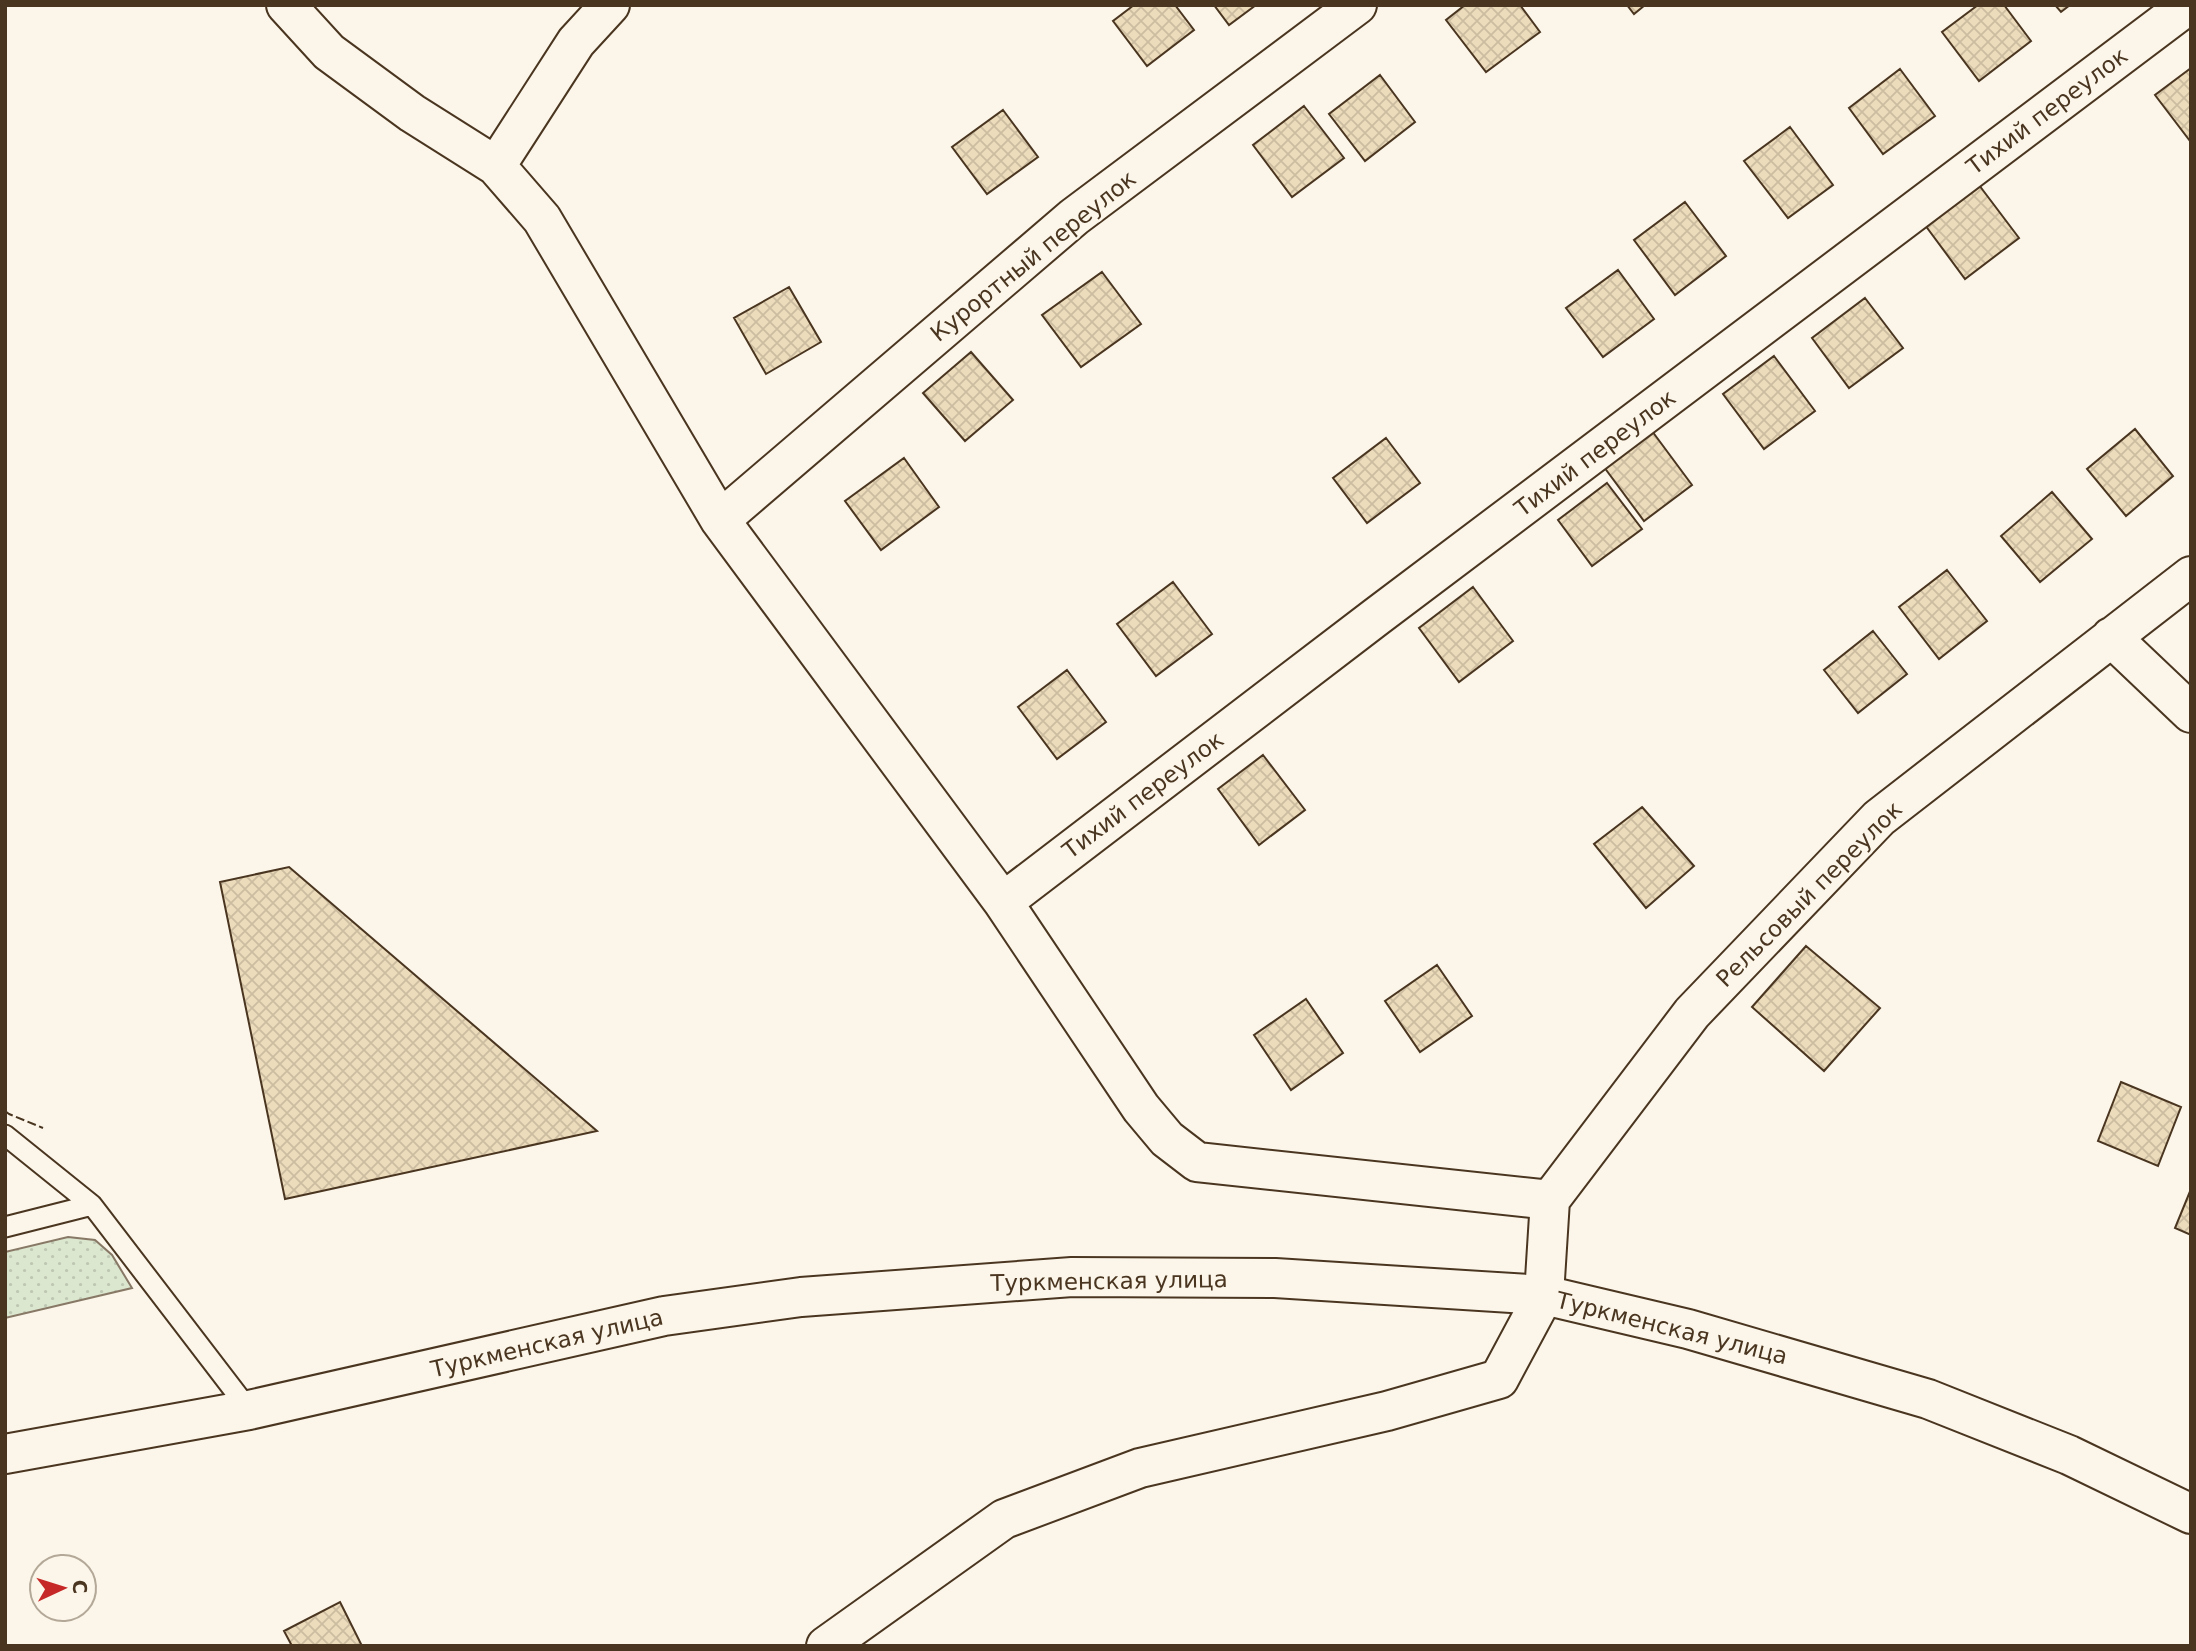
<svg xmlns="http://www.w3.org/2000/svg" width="2196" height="1651" font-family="'DejaVu Sans',sans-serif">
  <defs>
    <pattern id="grass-dots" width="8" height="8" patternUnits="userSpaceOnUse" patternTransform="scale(1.75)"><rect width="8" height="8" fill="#dce7d0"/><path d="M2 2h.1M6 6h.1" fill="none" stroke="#bec7b2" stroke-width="1.8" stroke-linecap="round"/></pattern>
    <pattern id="building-cross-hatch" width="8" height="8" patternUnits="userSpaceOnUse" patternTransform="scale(1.75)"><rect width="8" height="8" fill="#ecdcbc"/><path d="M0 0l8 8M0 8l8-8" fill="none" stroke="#ccbda1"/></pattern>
  </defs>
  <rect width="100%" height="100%" fill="#fbf6e9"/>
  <!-- grass -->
  <path fill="url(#grass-dots)" stroke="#887966" stroke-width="2" d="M68 1237 95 1240 112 1255 132 1288 5 1318V1252Z"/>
  <!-- building -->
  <path fill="url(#building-cross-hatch)" stroke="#4a3520" stroke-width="2" d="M1134 5H1175L1194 30 1147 66 1113 21Z
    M1214 5H1256L1229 25Z
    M1465 5H1520L1540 32 1486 72 1446 20Z
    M1627 5H1645L1634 14Z
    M1978 5H2004L2031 41 1979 81 1942 32Z
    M2055 5H2070L2061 12Z
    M2191 68V141H2190L2155 95Z
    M1900 69 1935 116 1883 154 1849 108Z
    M1380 75 1415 122 1365 161 1329 114Z
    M1304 106 1344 158 1292 197 1253 145Z
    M1003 110 1038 157 987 194 952 147Z
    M1790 127 1833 185 1788 218 1744 161Z
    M1979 185 2019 238 1965 279 1925 225Z
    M1685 202 1726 256 1675 295 1634 240Z
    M1618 270 1654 319 1603 357 1566 308Z
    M1102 272 1141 324 1081 367 1042 315Z
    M789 287 821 342 766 374 734 318Z
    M1865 298 1903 348 1849 388 1812 338Z
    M971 352 1013 400 965 441 923 393Z
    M1774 356 1815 411 1764 449 1723 394Z
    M2135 429 2173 476 2126 516 2087 469Z
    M1652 431 1692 485 1644 521 1604 467Z
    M1386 438 1420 483 1367 523 1333 478Z
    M904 458 939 507 881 550 845 501Z
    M1607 483 1642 529 1592 566 1558 520Z
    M2052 492 2092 539 2040 582 2001 536Z
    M1947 570 1987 621 1939 659 1899 607Z
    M1173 582 1212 634 1156 676 1117 624Z
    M1473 587 1513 641 1459 682 1419 628Z
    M1873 631 1907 674 1858 713 1824 670Z
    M1067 670 1106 722 1057 759 1018 707Z
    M1263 755 1305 810 1259 845 1218 789Z
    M1642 807 1694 866 1646 908 1594 844Z
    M289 867 597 1131 285 1199 220 882Z
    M1806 946 1880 1008 1824 1071 1752 1007Z
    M1437 965 1472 1016 1420 1052 1385 1001Z
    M1306 999 1343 1053 1291 1090 1254 1035Z
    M2121 1082 2181 1107 2158 1166 2098 1141Z
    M2191 1189V1235L2175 1228Z
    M340 1602 362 1646H292L284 1631Z"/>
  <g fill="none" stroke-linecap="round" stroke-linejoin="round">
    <!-- service casing -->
    <g stroke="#4a3520" stroke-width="23">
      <path id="service" d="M5 1135 92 1205
        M5 1227 92 1205 249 1410"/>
    </g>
    <!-- minor casing -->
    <g stroke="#4a3520" stroke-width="42">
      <path id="minor" d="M286 5 329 52 412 113 496 166 542 219 720 520 1003 902 1141 1108 1167 1139 1197 1162 1550 1200
        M496 166 576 42 610 5
        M720 520 1074 217 1357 5
        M2111 637 2191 713
        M1003 902 1376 617 2188 5
        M826 1646 1004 1519 1140 1468 1387 1411 1499 1379 1544 1295 1550 1200 1692 1013 1879 818 2191 576"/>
    </g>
    <!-- primary casing -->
    <g stroke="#4a3520" stroke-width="42">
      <path id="primary" d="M5 1454 249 1410 664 1316 801 1297 1072 1277 1275 1278 1544 1295 1688 1329 1928 1399 2069 1455 2191 1514"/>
    </g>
    <!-- service -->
    <use href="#service" stroke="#fbf6e9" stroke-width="19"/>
    <!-- minor -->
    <use href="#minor" stroke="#fbf6e9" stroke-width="38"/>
    <!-- primary -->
    <use href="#primary" stroke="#fbf6e9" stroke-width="38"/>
    <!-- fence -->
    <path stroke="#4a3520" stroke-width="2" stroke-dasharray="9 3.5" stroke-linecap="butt" d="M5 1111 9 1114 43 1128"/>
  </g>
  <g text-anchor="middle" stroke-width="5" stroke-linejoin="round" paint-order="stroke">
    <!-- street labels -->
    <g font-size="23" fill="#4a3520" stroke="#fbf6e9">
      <text transform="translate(2047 111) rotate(-37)" y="8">Тихий переулок</text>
      <text transform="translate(1033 256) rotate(-39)" y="8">Курортный переулок</text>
      <text transform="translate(1595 453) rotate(-37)" y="8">Тихий переулок</text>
      <text transform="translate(1143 795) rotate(-37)" y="8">Тихий переулок</text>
      <text transform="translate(1809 894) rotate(-45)" y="8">Рельсовый переулок</text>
      <text transform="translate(1109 1281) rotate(-1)" y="8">Туркменская улица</text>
      <text transform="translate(1672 1328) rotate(14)" y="8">Туркменская улица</text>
      <text transform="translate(547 1343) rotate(-13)" y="8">Туркменская улица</text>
    </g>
  </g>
  <!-- border -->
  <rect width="2196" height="1651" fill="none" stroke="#4a3520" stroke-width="14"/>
  <!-- north arrow -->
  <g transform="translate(63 1588) rotate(86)"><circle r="33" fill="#fbf6e9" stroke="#b4a999" stroke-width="2"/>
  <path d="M0-5L12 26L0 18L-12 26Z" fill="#c62828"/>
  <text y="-10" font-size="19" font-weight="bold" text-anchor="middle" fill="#4a3520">С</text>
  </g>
</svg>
